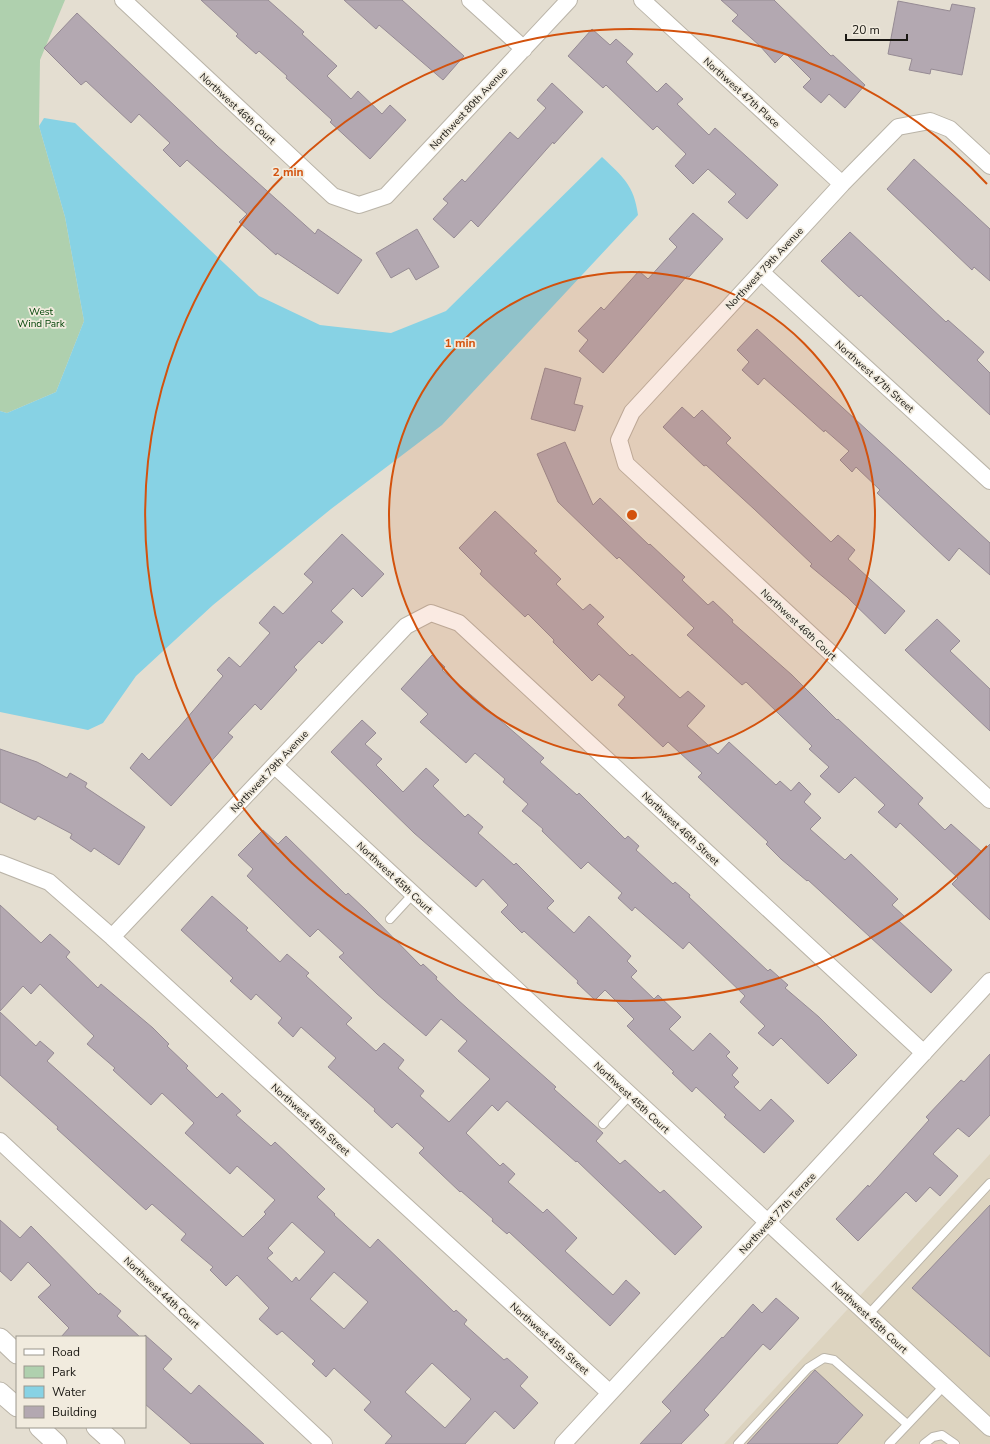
<svg xmlns="http://www.w3.org/2000/svg" width="990" height="1444" font-family="'Nunito Sans',sans-serif">
  <rect width="100%" height="100%" fill="#e4ded1"/>
  <!-- built -->
  <path fill="#ddd4c0" d="M990 1154V1444H724Z"/>
  <!-- green -->
  <path fill="#afd0ae" d="M0 0H65L40 60 39 126 65 217 84 321 56 392 7 413 0 411Z"/>
  <!-- water -->
  <path fill="#87d2e4" d="M44 118 75 123 259 296 320 325 391 333 446 311 602 157C623 177 634 185 638 215L442 425 331 509 213 605 136 676 103 723 88 730 0 712V411L7 413 56 392 84 321 65 217 39 126Z"/>
  <!-- building -->
  <path fill="#b3a8b1" stroke="#968b94" fill-rule="evenodd" d="M201 0H268L304 32 302 34 337 66 327 76 351 99 358 91 382 114 390 105 406 120 370 159 330 122 332 120 286 78 287 76 259 51 256 54 236 36 238 34Z
    M344 0H402L464 56 443 80 379 25 376 29Z
    M721 0H774L831 56 833 55 865 85 845 108 829 94 821 103 803 87 811 79 785 53 775 63 760 46 732 21 738 15Z
    M898 1 950 11 952 4 975 8 962 75 931 69 930 74 909 70 912 59 888 54Z
    M77 13 217 146 315 234 318 229 362 260 338 294 277 253 276 255 239 222 247 214 187 160 180 167 163 150 170 143 139 114 131 123 86 81 81 85 44 48Z
    M592 29 610 45 616 39 633 54 626 62 657 92 666 83 683 99 677 104 709 135 715 128 778 185 747 219 728 202 736 194 708 169 693 184 675 166 686 154 657 126 653 130 606 85 603 88 568 56Z
    M552 83 583 112 554 144 553 142 478 227 471 220 454 238 433 219 448 203 443 199 462 179 465 182 510 132 518 139 546 108 537 100Z
    M914 159 990 229V281L974 267 972 270 887 189Z
    M693 213 723 239 689 277 687 276 603 373 579 351 588 340 578 331 601 307 604 310 639 271 648 279 677 247 669 239Z
    M417 229 439 267 416 280 409 268 391 278 376 253Z
    M850 232 946 322 948 320 984 352 977 360 990 373V415L861 295 859 297 821 261Z
    M757 329 990 543V575L959 548 949 561 877 493 880 490 856 467 852 472 840 460 849 451 825 430 824 432 764 378 758 385 742 370 749 362 737 350Z
    M545 368 581 378 574 404 583 406 575 431 531 419Z
    M682 407 694 418 702 410 731 438 726 443 831 542 838 535 855 550 848 559 905 611 885 634 847 597 810 566 812 564 754 509 706 465 704 466 663 427Z
    M565 442 593 505 600 498 649 545 650 544 685 577 682 580 708 605 713 601 733 620 732 622 792 675 837 720 838 719 923 798 918 804 945 830 951 824 982 852 990 844V920L952 884 958 878 900 823 896 828 878 812 885 805 855 777 839 793 820 776 829 767 809 749 812 746 746 682 742 685 687 635 694 628 619 557 617 559 558 502 537 454Z
    M495 511 537 551 534 553 561 579 556 584 583 610 590 604 604 617 597 624 630 656 632 654 680 698 688 691 705 706 687 726 718 754 729 742 776 785 780 781 791 791 799 782 811 794 804 802 821 818 810 829 845 860 851 854 898 899 892 905 904 916 899 921 952 970 931 993 808 880 807 881 781 859 766 844 768 842 698 777 702 773 668 742 663 747 618 705 625 697 599 674 592 681 553 642 554 640 528 614 525 617 480 574 482 571 459 548Z
    M342 534 384 574 362 597 353 588 331 611 343 622 322 644 319 641 294 667 297 670 261 710 255 704 228 733 233 737 171 806 130 768 142 753 149 760 180 726 223 676 217 670 229 657 240 667 270 633 259 623 274 606 283 614 313 582 304 574Z
    M937 619 960 641 950 651 990 689V731L905 650Z
    M432 655 445 667 442 670 544 758 540 762 577 795 579 793 625 839 628 836 639 846 636 850 673 884 675 882 690 895 689 897 768 971 770 969 788 985 785 988 819 1017 857 1055 828 1084 781 1038 773 1046 758 1033 765 1026 740 1002 745 996 689 942 683 949 635 907 632 911 618 898 622 893 588 862 581 869 542 831 543 829 522 811 528 804 503 782 505 779 475 753 466 763 420 722 428 714 401 689Z
    M362 720 376 733 365 744 382 759 376 765 403 792 426 768 439 780 433 786 465 817 468 814 483 827 478 833 514 865 516 863 554 901 547 908 574 933 589 916 631 956 627 961 637 971 631 977 654 999 658 995 681 1017 669 1029 693 1051 710 1033 730 1052 726 1056 738 1068 732 1075 739 1082 734 1087 760 1111 771 1099 794 1121 764 1153 724 1117 726 1115 696 1087 692 1092 672 1073 674 1072 627 1026 634 1019 605 990 595 1000 577 983 578 981 524 931 522 933 501 912 508 905 483 879 476 887 414 833 331 752Z
    M0 749 37 762 67 778 70 773 87 783 85 787 145 827 119 865 94 848 91 852 70 838 72 834 38 816 35 820 0 802Z
    M263 830 278 844 286 836 346 895 348 893 366 910 421 966 423 964 437 977 436 979 458 1000 556 1087 554 1089 603 1133 596 1141 620 1164 625 1160 660 1193 664 1190 702 1227 675 1255 577 1161 576 1162 507 1101 498 1111 492 1105 466 1133 500 1166 503 1163 515 1174 508 1182 543 1213 547 1209 577 1238 565 1251 613 1295 626 1280 640 1293 610 1326 509 1232 507 1234 492 1221 493 1219 461 1191 460 1192 419 1153 424 1148 397 1123 392 1128 374 1111 375 1109 328 1067 336 1058 301 1027 293 1037 278 1023 282 1018 256 994 251 1000 230 981 233 978 181 930 212 896 248 928 246 930 280 962 287 954 309 973 306 976 352 1018 346 1024 376 1051 384 1043 404 1060 398 1068 424 1091 420 1096 449 1122 490 1079 458 1051 467 1041 441 1019 426 1036 377 994 339 957 344 953 318 929 310 937 247 876 253 869 238 855Z
    M0 905 41 943 50 934 70 952 66 957 98 988 101 984 153 1028 169 1044 167 1046 188 1066 186 1068 217 1098 222 1093 241 1111 236 1115 271 1146 275 1142 325 1189 317 1197 335 1214 334 1215 370 1248 378 1239 454 1312 456 1310 467 1320 464 1324 504 1360 507 1358 528 1377 520 1386 538 1403 514 1429 495 1411 465 1444H385L392 1436 364 1410 371 1402 334 1368 326 1377 312 1364 315 1361 282 1331 277 1335 259 1319 269 1308 237 1275 226 1286 210 1270 213 1267 181 1240 186 1234 152 1204 146 1210 57 1129 58 1127 0 1075V1012L36 1046 40 1041 54 1053 47 1061 243 1237 266 1214 264 1212 275 1200 237 1166 230 1174 185 1133 194 1123 162 1093 151 1105 113 1070 115 1068 87 1044 94 1036 40 984 31 994 23 986 0 1011ZM292 1222 325 1252 299 1281 296 1277 292 1282 267 1258 273 1253 268 1248ZM334 1272 368 1302 344 1329 310 1299ZM432 1363 471 1399 445 1428 405 1392Z
    M990 1054V1115L969 1137 958 1128 933 1154 958 1176 940 1196 930 1187 916 1202 906 1192 858 1241 836 1219 868 1185 869 1187 929 1120 926 1117 961 1080 964 1082Z
    M990 1205V1357L912 1288Z
    M0 1220 20 1238 31 1226 99 1295 100 1293 121 1311 117 1316 140 1337H61L69 1328 38 1297 51 1285 28 1262 11 1281 0 1271Z
    M776 1298 799 1318 770 1350 763 1344 704 1410 709 1415 681 1444H640L671 1411 662 1402 722 1337 723 1338 753 1304 762 1313Z
    M145 1335 172 1359 163 1369 191 1394 199 1385 264 1444H191L145 1404Z
    M815 1370 863 1415 837 1444H747Z"/>
  <g fill="none" stroke-linecap="round" stroke-linejoin="round">
    <!-- service casing -->
    <g stroke="#bab4a8" stroke-width="10">
      <path id="service" d="M390 919 413 894
        M603 1124 630 1095
        M868 1315 990 1183
        M738 1444 808 1368 824 1358 834 1360 907 1424
        M889 1444 944 1386
        M924 1444 933 1437 942 1435 955 1444"/>
    </g>
    <!-- minor casing -->
    <g stroke="#bab4a8" stroke-width="18">
      <path id="minor" d="M123 0 333 196 359 205 386 196 569 0
        M470 0 524 49
        M642 0 842 184
        M990 166 950 129 930 121 898 127 842 184 632 412 619 440 626 464 990 800
        M761 272 990 481
        M275 766 990 1428
        M0 863 49 882 112 937 610 1393
        M112 937 406 626 431 613 459 623 924 1053
        M0 1141 324 1444
        M563 1444 990 981"/>
    </g>
    <!-- tertiary casing -->
    <g stroke="#bab4a8" stroke-width="21">
      <path id="tertiary" d="M0 1338 17 1354
        M0 1392 17 1407
        M39 1427 57 1444
        M96 1427 115 1444"/>
    </g>
    <!-- service -->
    <use href="#service" stroke="#fff" stroke-width="8"/>
    <!-- minor -->
    <use href="#minor" stroke="#fff" stroke-width="16"/>
    <!-- tertiary -->
    <use href="#tertiary" stroke="#fff" stroke-width="19"/>
  </g>
  <!-- distance rings -->
  <circle cx="632" cy="515" r="243" fill="#d3520d" fill-opacity=".12"/>
  <g fill="none" stroke="#d3520d" stroke-width="2">
    <circle cx="632" cy="515" r="243"/>
    <path d="M987 846A486 486 0 1 1 987 184"/>
  </g>
  <g text-anchor="middle" stroke-width="3.5" stroke-linejoin="round" paint-order="stroke">
    <!-- street labels -->
    <g font-size="10" fill="#1a1813" stroke="#f1ebde">
      <text transform="translate(742 92) rotate(42)" y="4">Northwest 47th Place</text>
      <text transform="translate(238 108) rotate(43)" y="4">Northwest 46th Court</text>
      <text transform="translate(468 108) rotate(-47)" y="4">Northwest 80th Avenue</text>
      <text transform="translate(764 268) rotate(-47)" y="4">Northwest 79th Avenue</text>
      <text transform="translate(875 376) rotate(42)" y="4">Northwest 47th Street</text>
      <text transform="translate(799 624) rotate(43)" y="4">Northwest 46th Court</text>
      <text transform="translate(269 771) rotate(-47)" y="4">Northwest 79th Avenue</text>
      <text transform="translate(681 828) rotate(43)" y="4">Northwest 46th Street</text>
      <text transform="translate(395 877) rotate(43)" y="4">Northwest 45th Court</text>
      <text transform="translate(632 1097) rotate(43)" y="4">Northwest 45th Court</text>
      <text transform="translate(311 1119) rotate(42)" y="4">Northwest 45th Street</text>
      <text transform="translate(777 1213) rotate(-47)" y="4">Northwest 77th Terrace</text>
      <text transform="translate(162 1292) rotate(43)" y="4">Northwest 44th Court</text>
      <text transform="translate(870 1317) rotate(43)" y="4">Northwest 45th Court</text>
      <text transform="translate(550 1338) rotate(42)" y="4">Northwest 45th Street</text>
    </g>
    <!-- park labels -->
    <g font-size="10" fill="#014306" stroke="#f1ebde">
      <text x="41" y="315">West<tspan x="41" dy="12">Wind Park</tspan></text>
    </g>
  </g>
  <circle cx="632" cy="515" r="6" fill="#d3520d" stroke="#f1ebde" stroke-width="2"/>
  <g font-size="12" text-anchor="middle" font-weight="bold" fill="#d3520d" stroke="#f1ebde" stroke-width="3.5" stroke-linejoin="round" paint-order="stroke">
    <text x="288" y="176">2 min</text>
    <text x="460" y="347">1 min</text>
  </g>
  <!-- legend -->
  <rect x="16" y="1336" width="130" height="92" fill="#f1ebde" stroke="#9b978d"/>
  <rect x="24" y="1349" width="20" height="6" fill="#ffffff" stroke="#9b978d"/>
  <text x="52" y="1356" font-size="12" fill="#1a1813">Road</text>
  <rect x="24" y="1366" width="20" height="12" fill="#afd0ae" stroke="#9b978d"/>
  <text x="52" y="1376" font-size="12" fill="#1a1813">Park</text>
  <rect x="24" y="1386" width="20" height="12" fill="#87d2e4" stroke="#9b978d"/>
  <text x="52" y="1396" font-size="12" fill="#1a1813">Water</text>
  <rect x="24" y="1406" width="20" height="12" fill="#b3a8b1" stroke="#9b978d"/>
  <text x="52" y="1416" font-size="12" fill="#1a1813">Building</text>
  <!-- scale -->
  <path d="M846 34v6h61v-6" fill="none" stroke="#1a1813" stroke-width="2"/>
  <text x="852" y="34" font-size="12" fill="#1a1813" stroke="#f1ebde" stroke-width="3" paint-order="stroke">20 m</text>
</svg>
